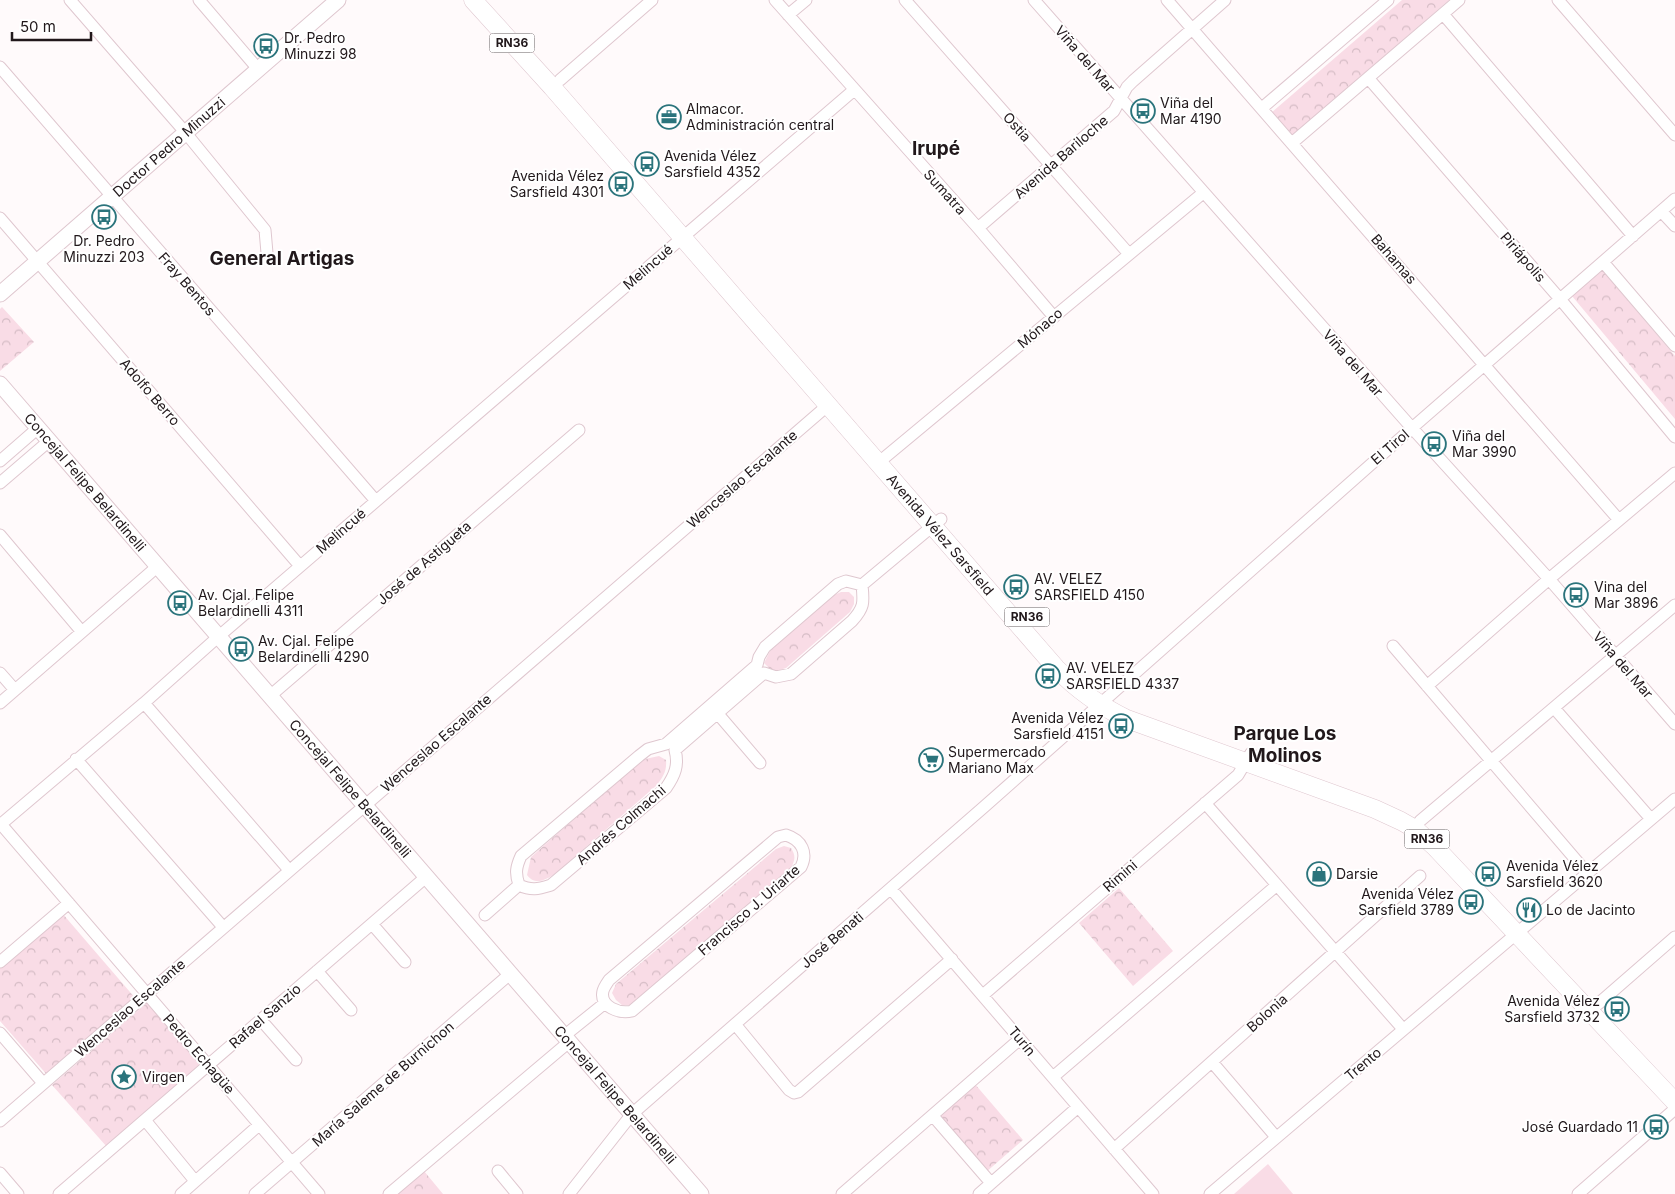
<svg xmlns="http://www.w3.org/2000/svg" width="1675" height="1194" font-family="Inter,sans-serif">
  <defs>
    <pattern id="park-crowns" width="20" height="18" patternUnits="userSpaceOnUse" patternTransform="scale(1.25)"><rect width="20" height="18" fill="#f9dce6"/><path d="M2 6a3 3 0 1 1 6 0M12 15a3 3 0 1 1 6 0" fill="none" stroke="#d5bcc5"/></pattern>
  </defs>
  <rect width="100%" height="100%" fill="#fffafb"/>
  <!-- grass -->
  <path fill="#f9dce6" d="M1268 1164 1293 1194H1234Z"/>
  <!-- park -->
  <path fill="url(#park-crowns)" d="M1402 0H1449L1292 136 1271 113Z
    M1602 270 1675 356V419L1572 296Z
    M2 307 34 342 0 371V309Z
    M841 592H849L854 597V604L850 612 786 668 773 672 764 663 770 651 832 596Z
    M659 756 666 760C667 771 663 777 657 785L556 873C546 880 535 886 527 875L531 857 633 767 645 759Z
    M784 846 791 848C796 856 795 860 791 868L630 1005H622L616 1000 612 993 616 984 776 849Z
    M1119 888 1173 951 1133 986 1079 923Z
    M62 913 136 999 48 1076 0 1021V967Z
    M148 1002 201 1065 107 1147 52 1085Z
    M974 1083 1023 1140 985 1173 936 1116Z
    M424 1171 443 1194H396Z"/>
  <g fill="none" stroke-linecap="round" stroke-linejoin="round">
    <!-- street casing -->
    <g stroke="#dfc7cf" stroke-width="13">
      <path id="street" d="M70 0 185 132 265 230 267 253
        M199 0 258 69
        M775 0 978 228 1054 317
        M905 0 1129 254
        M1034 0 1412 428 1549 579 1675 724
        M1167 0 1619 520
        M1558 0 1675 135
        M1443 14 1633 236
        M788 15 806 0
        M0 67 376 501
        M1369 79 1560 299 1675 437
        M560 80 652 0
        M1262 108 1388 0
        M1292 143 1459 0
        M1661 211 1675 226
        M0 218 300 566
        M978 228 1114 111 1127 87 1133 81 1225 0
        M1603 262 1675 346
        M0 461 38 428
        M878 463 1203 193
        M0 483 49 441
        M0 535 82 632
        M846 581 862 585C864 603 864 608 852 621L791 674 776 677 764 673 675 750C679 765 675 775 666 788L551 885C538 889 532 891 519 885 515 873 516 867 521 856L639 756 648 749 666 744 757 665 759 657 765 647 838 584Z
        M862 585 941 519
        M1393 646 1588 874
        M0 673 15 690
        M1427 686 1549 579 1675 473
        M270 696 579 430
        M0 703 158 566
        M144 703 289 870
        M715 708 718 714 760 763
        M1554 708 1651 819
        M76 759 223 927
        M1205 803 1403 1029
        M1420 821 1675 605
        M0 823 319 1194
        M0 825 144 703 218 637 854 90
        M786 835C802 840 808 853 801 867L632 1011C620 1014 599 1007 603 991 604 987 607 983 609 980L778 837Z
        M891 889 1153 1194
        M485 915 519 885
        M372 924 405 962
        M0 962 69 903
        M317 971 351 1010
        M983 995 1238 775 1251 753
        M1598 1004 1675 937
        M261 1020 296 1060
        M735 1024 789 1090 794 1093 798 1092 952 959
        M0 1033 43 1083
        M564 1036 605 1003
        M1212 1062 1276 1137
        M1053 1077 1277 885
        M933 1116 991 1183
        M145 1120 195 1181
        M0 1121 827 406
        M1114 1149 1420 876
        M498 1171 517 1194
        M0 1173 18 1194
        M59 1194 426 877
        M181 1194 259 1125
        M255 1194 510 974
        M389 1194 569 1042
        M569 1194 632 1114 985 806 1412 428 1675 199
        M842 1194 1020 1039
        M979 1194 1078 1107
        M1210 1194 1675 799
        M1578 1194 1675 1109"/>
    </g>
    <!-- secondary casing -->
    <g stroke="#dfc7cf" stroke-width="17">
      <g id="secondary">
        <path id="s1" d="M0 294 338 0"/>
        <path id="s2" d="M0 384 701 1194"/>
      </g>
    </g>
    <!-- primary casing -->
    <g stroke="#dfc7cf" stroke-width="19">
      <g id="primary">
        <path id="s3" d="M473 0 552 87 1056 668C1077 690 1100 706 1127 719L1375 809 1401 821 1415 829 1435 847 1675 1102"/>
      </g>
    </g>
    <!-- street -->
    <use href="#street" stroke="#fff" stroke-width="11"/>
    <!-- secondary -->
    <use href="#secondary" stroke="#fff" stroke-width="15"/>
    <!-- primary -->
    <use href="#primary" stroke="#fff" stroke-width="18"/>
  </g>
  <!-- icons -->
  <defs>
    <g id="bus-ring" transform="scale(1.25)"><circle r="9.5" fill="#fff" stroke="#2b747c" stroke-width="1.5"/><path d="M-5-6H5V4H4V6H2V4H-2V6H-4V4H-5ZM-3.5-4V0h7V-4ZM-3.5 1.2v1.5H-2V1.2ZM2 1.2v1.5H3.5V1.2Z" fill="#2b747c"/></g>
    <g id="office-ring" transform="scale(1.25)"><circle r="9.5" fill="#fff" stroke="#2b747c" stroke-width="1.5"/><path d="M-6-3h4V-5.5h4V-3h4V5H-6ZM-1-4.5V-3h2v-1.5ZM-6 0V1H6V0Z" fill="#2b747c"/></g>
    <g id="supermarket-ring" transform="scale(1.25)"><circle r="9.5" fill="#fff" stroke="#2b747c" stroke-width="1.5"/><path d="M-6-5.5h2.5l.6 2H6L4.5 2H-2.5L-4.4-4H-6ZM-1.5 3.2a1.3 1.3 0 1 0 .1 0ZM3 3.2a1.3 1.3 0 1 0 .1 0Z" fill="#2b747c"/></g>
    <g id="shop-ring" transform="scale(1.25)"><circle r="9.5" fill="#fff" stroke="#2b747c" stroke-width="1.5"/><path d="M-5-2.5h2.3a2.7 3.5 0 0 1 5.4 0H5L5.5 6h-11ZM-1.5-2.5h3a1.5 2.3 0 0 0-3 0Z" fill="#2b747c"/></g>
    <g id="restaurant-ring" transform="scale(1.25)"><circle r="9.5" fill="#fff" stroke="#2b747c" stroke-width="1.5"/><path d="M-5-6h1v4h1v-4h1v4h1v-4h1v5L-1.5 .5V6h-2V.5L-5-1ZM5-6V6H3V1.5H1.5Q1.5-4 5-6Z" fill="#2b747c"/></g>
    <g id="sight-ring" transform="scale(1.25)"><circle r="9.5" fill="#fff" stroke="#2b747c" stroke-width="1.5"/><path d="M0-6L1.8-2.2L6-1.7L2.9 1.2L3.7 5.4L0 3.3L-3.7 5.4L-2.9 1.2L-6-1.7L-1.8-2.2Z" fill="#2b747c"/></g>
  </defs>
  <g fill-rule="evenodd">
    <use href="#bus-ring" x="266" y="46"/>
    <use href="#bus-ring" x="1143" y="111"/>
    <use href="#office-ring" x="669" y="117"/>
    <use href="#bus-ring" x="647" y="164"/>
    <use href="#bus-ring" x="621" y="184"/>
    <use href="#bus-ring" x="104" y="217"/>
    <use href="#bus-ring" x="1434" y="444"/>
    <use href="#bus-ring" x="1016" y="587"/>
    <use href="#bus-ring" x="1576" y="595"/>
    <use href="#bus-ring" x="180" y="603"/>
    <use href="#bus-ring" x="241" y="649"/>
    <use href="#bus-ring" x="1048" y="676"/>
    <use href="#bus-ring" x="1121" y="726"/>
    <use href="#supermarket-ring" x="931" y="760"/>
    <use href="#shop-ring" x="1319" y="874"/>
    <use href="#bus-ring" x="1488" y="874"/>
    <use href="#bus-ring" x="1471" y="902"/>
    <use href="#restaurant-ring" x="1529" y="910"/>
    <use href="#bus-ring" x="1617" y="1009"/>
    <use href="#sight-ring" x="124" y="1077"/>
    <use href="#bus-ring" x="1656" y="1127"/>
  </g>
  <g text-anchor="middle" stroke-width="4" stroke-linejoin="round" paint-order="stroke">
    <!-- shield labels -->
    <g fill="#fff" stroke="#645d5f" stroke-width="1">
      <rect x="489.5" y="33.5" width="45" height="19" rx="4"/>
      <rect x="1004.5" y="607.5" width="45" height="19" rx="4"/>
      <rect x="1404.5" y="829.5" width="45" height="19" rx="4"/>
    </g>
    <g font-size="12" font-weight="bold" fill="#21181b">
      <text x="512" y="47">RN36</text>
      <text x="1027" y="621">RN36</text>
      <text x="1427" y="843">RN36</text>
    </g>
    <!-- poi labels -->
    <g font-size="14" fill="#21181b" stroke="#fff" text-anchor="start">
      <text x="284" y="43">Dr. Pedro<tspan x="284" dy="16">Minuzzi 98</tspan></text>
      <text x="1160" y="108">Viña del<tspan x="1160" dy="16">Mar 4190</tspan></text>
      <text x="686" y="114">Almacor.<tspan x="686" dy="16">Administración central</tspan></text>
      <text x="664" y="161">Avenida Vélez<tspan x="664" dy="16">Sarsfield 4352</tspan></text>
      <text x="604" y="181" text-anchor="end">Avenida Vélez<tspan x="604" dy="16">Sarsfield 4301</tspan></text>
      <text x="104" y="246" text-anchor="middle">Dr. Pedro<tspan x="104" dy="16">Minuzzi 203</tspan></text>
      <text x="1452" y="441">Viña del<tspan x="1452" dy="16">Mar 3990</tspan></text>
      <text x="1034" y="584">AV. VELEZ<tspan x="1034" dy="16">SARSFIELD 4150</tspan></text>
      <text x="1594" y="592">Vina del<tspan x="1594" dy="16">Mar 3896</tspan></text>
      <text x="198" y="600">Av. Cjal. Felipe<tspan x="198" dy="16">Belardinelli 4311</tspan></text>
      <text x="258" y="646">Av. Cjal. Felipe<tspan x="258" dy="16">Belardinelli 4290</tspan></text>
      <text x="1066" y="673">AV. VELEZ<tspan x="1066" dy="16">SARSFIELD 4337</tspan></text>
      <text x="1104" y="723" text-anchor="end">Avenida Vélez<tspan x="1104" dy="16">Sarsfield 4151</tspan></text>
      <text x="948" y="757">Supermercado<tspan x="948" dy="16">Mariano Max</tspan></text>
      <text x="1506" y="871">Avenida Vélez<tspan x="1506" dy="16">Sarsfield 3620</tspan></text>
      <text x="1336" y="879">Darsie</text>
      <text x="1454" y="899" text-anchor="end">Avenida Vélez<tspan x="1454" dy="16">Sarsfield 3789</tspan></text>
      <text x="1546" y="915">Lo de Jacinto</text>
      <text x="1600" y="1006" text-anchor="end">Avenida Vélez<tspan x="1600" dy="16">Sarsfield 3732</tspan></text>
      <text x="142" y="1082">Virgen</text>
      <text x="1638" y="1132" text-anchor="end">José Guardado 11</text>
    </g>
    <!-- street labels -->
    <g font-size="14" fill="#21181b" stroke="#fff">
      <text transform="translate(1085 59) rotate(49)" y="5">Viña del Mar</text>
      <text transform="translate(1017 127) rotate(48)" y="5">Ostia</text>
      <text dy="5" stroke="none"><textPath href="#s1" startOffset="224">Doctor Pedro Minuzzi</textPath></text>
      <text transform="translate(1061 157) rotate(-41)" y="5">Avenida Bariloche</text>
      <text transform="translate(945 192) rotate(48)" y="5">Sumatra</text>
      <text transform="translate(1523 257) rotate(49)" y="5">Piriápolis</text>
      <text transform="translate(1394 259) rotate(49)" y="5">Bahamas</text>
      <text transform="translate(648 267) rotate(-41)" y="5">Melincué</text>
      <text transform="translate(187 284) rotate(49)" y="5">Fray Bentos</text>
      <text transform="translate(1040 328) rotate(-40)" y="5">Mónaco</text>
      <text transform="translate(1353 363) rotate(49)" y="5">Viña del Mar</text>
      <text transform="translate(150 392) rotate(49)" y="5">Adolfo Berro</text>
      <text transform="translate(1390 447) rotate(-41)" y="5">El Tirol</text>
      <text transform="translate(742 479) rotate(-41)" y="5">Wenceslao Escalante</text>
      <text dy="5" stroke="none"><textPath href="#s2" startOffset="130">Concejal Felipe Belardinelli</textPath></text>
      <text transform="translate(341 531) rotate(-41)" y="5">Melincué</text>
      <text dy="5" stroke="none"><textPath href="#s3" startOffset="710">Avenida Vélez Sarsfield</textPath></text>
      <text transform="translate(424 563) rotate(-41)" y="5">José de Astigueta</text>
      <text transform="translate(1623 665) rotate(49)" y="5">Viña del Mar</text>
      <text transform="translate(436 743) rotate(-41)" y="5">Wenceslao Escalante</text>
      <text dy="5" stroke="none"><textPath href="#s2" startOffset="535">Concejal Felipe Belardinelli</textPath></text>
      <text transform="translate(621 825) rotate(-41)" y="5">Andrés Colmachi</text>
      <text transform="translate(1120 876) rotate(-41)" y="5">Rimini</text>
      <text transform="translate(749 910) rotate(-41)" y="5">Francisco J. Uriarte</text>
      <text transform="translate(832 940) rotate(-41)" y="5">José Benati</text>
      <text transform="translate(130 1008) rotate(-41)" y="5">Wenceslao Escalante</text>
      <text transform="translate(1267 1013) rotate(-42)" y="5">Bolonia</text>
      <text transform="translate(265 1016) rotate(-41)" y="5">Rafael Sanzio</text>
      <text transform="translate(1022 1041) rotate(50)" y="5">Turín</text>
      <text transform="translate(199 1054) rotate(49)" y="5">Pedro Echagüe</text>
      <text transform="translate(1363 1064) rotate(-40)" y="5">Trento</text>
      <text transform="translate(383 1084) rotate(-41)" y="5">María Saleme de Burnichon</text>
      <text dy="5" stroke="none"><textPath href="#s2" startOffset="940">Concejal Felipe Belardinelli</textPath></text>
    </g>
    <!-- district labels -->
    <g font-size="19" font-weight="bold" fill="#21181b" stroke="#fff">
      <text x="936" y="155">Irupé</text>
      <text x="282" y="265">General Artigas</text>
      <text x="1285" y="740">Parque Los<tspan x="1285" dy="22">Molinos</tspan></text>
    </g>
  </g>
  <!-- scale -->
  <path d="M12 32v8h79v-8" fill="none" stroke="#21181b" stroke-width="2.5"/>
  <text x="20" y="32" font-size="15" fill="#21181b" stroke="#ffffff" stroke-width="4" paint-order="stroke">50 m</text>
</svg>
